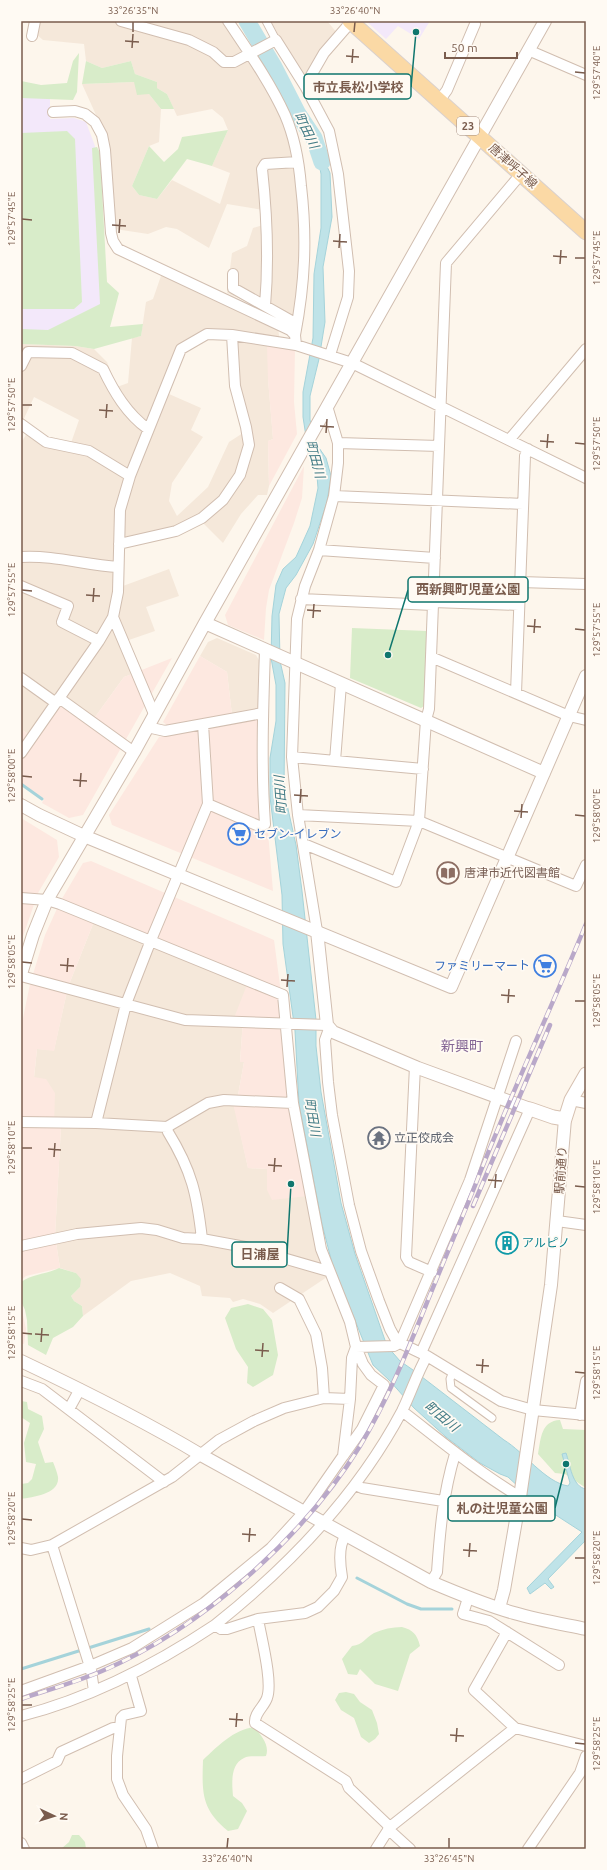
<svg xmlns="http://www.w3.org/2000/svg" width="607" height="1870" font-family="Ubuntu,'Noto Sans JP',sans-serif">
  <rect width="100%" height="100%" fill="#fdf6ec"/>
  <!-- residential -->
  <path fill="#f5e8da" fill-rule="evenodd" d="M38 21H230L287 116 308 232V270L301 326 227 293 232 253 247 246 253 228 263 225V210L227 204 209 248 177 229 166 227 148 234 115 229 106 137 82 84 134 82 149 94 161 109 159 142 149 146 132 186 139 195 157 199 172 180 220 204 230 173 212 166 228 130 223 118 212 109 177 116 167 94 157 88V82L135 74 131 61 102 68 86 61 84 44 43 40 36 34Z
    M270 21H327L338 34 307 79H302Z
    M162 273 278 329 281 347 268 379 273 439 268 441 269 486 267 495H258L241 514 223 543 202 522 123 545V586L169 569 179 596 146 607 155 631 126 641 140 671 124 677 90 724 35 739 21 729V443L30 428 45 439 71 443 79 420 34 397 21 425V344L75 346 94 349 107 362 117 387 128 383 132 338 141 336 146 302 153 299ZM206 337H230L243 433 229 442 208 487 177 516 169 501 172 483 203 437 191 430 201 408 169 394 184 355Z
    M217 638 256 655 260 662V706L257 711 232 715 227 672 200 656 208 642Z
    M97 914 250 977 243 1020 240 1061 244 1062 238 1095H232L248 1168 267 1169V1190L308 1196 317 1242 327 1277 273 1313 260 1304 243 1299 233 1302 230 1298 202 1296 200 1286 170 1273 131 1281 83 1316 82 1306 74 1301 71 1296 80 1287 76 1273 60 1268 55 1236 61 1127H54L34 1078 37 1049 54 1050 68 987Z"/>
  <!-- commercial -->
  <path fill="#fde8e0" d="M267 346 295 349 294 402 297 434 269 486 268 441 273 439 268 379Z
    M304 466 302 498 294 523 269 590 266 608 264 640 228 625 225 615Z
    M200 656 227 672 232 715 168 726 163 722Z
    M172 658 83 815 69 818 42 803 44 799 21 783V729L35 739 61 705 90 724 124 677Z
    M255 717 259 720 264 829 268 832 273 891 112 825 109 815 159 737Z
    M21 818 57 840 59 857 38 893 21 942Z
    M91 861 274 940 308 1196 272 1200 267 1190V1169L248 1168 231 1095H238L244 1062H240L243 1020 234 1018 250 977 97 914 68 987 54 1051 37 1049 34 1077 46 1079 55 1093 54 1127H61L55 1236 60 1268 26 1276 21 1280V1028L30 984 45 935 60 902 83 863Z
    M21 1306 26 1329 24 1344 21 1343Z"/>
  <!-- education -->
  <path fill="#f3e8fa" d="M366 21H430L419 39 398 26 386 39Z
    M21 95H50V119L74 118 86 122 95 146 105 305 50 334H21Z"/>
  <!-- green -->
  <path fill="#d8ecc9" d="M79 53 77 92 73 100 21 98V81L41 85 67 83 73 61Z
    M86 61 102 68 131 61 135 74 157 82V88L167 94 174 109H161L149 94 137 95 134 82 82 84Z
    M228 130 212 166 187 159 157 199 139 195 132 186 149 146 164 162 178 149 182 137Z
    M67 131 75 139 82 302 74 309H21V133Z
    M97 147 100 153 107 282 119 293 110 327 143 324 141 336 94 349 75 346 21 344V329L48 330 100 304 92 148Z
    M352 628 427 631 424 706 421 708 350 678Z
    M59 1268 76 1273 81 1279 80 1287 71 1296 74 1301 82 1306 83 1316 73 1327 53 1338 46 1355 28 1345 27 1320 25 1310 21 1301V1282C32 1274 47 1274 59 1268Z
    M248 1304 263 1309 272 1320 278 1355 273 1375 253 1387 247 1383 248 1367 236 1349 225 1318 231 1308Z
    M21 1401 27 1402 28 1409 42 1416 44 1429 38 1442 45 1463 53 1462C55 1467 57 1472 58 1477 60 1494 33 1497 21 1499V1484L28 1483 32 1479 36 1464 26 1462 24 1443 30 1423 21 1417Z
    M560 1420 563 1429 586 1430V1488L565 1474 555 1473 538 1454C541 1438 541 1421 560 1420Z
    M402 1627C413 1630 417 1634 420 1646L410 1654 398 1691 375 1684 360 1669 357 1675 348 1674 342 1659 352 1646C363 1645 365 1638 374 1633 383 1629 392 1627 402 1627Z
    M346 1692 354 1694 360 1702 372 1710 377 1723 379 1734 375 1739 369 1743 361 1737 354 1718 341 1710 335 1700 339 1693Z
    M254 1727C261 1735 270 1745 266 1756 260 1757 249 1755 244 1758 230 1764 232 1784 233 1796L242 1803 247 1811 238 1829 228 1831C201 1809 202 1792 203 1760 218 1746 233 1730 254 1727Z
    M72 1835H79L85 1842 86 1849H61L69 1842Z"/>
  <!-- water -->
  <path fill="#bfe3e8" stroke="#a5d3da" d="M314 138 330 173 332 217 323 267 325 322 319 359 310 396V420L317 445 326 458 331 476 327 502 313 544 296 575 286 588 279 614 280 661 285 683 284 791 296 845 302 891 316 1020V1046L321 1092 341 1203 355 1254 387 1346 400 1361 413 1370 504 1440C524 1452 545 1482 568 1486L570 1483 562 1454 566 1453C570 1464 572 1487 586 1489V1540L548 1579 554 1587 551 1589 545 1583 530 1594 527 1588 582 1532 534 1501 508 1477 500 1474 480 1463 446 1437 414 1408 389 1380 373 1365 332 1263 322 1224 299 1104 295 1031 283 944 282 895 270 797V758L276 721V685L271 658 272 616 276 585 283 569 296 557 310 526 318 488 317 476 309 456 303 417V392L313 338 314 274 321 228V174Z"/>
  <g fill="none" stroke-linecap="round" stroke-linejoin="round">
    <!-- stream -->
    <path stroke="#a5d3da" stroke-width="3" d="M21 784 42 799
      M357 1578 407 1604 421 1609H452
      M21 1669 149 1629"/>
    <!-- river -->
    <path stroke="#bfe3e8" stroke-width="17" d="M247 21 274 67 298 114 314 138 322 162"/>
    <!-- pedestrian casing -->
    <g stroke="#d1beb0" stroke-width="9">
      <path id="pedestrian" d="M266 21 276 40
        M453 1372 450 1379 451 1388 492 1418"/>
    </g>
    <!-- minor casing -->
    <g stroke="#d1beb0" stroke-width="12">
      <path id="minor" d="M121 21 189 40 213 52 224 62H234L276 40 305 86
        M228 21C248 51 270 82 285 115 295 138 299 162 301 186 307 238 305 283 295 335
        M32 36 35 21
        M528 50 586 75
        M439 101 447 90 475 24
        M53 112 75 111 85 114 95 122 102 135 105 150 111 233 113 241 118 249 290 330 295 335 296 345
        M233 274V288L297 324
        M265 306C269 260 267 215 262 169L265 164 298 162
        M330 355 348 297 349 271 338 174 329 131 305 86 324 53 351 22
        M21 366 28 352 72 353 103 369C114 392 127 414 148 429
        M21 424 46 442 89 451 130 476
        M509 440 586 349
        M338 443 439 446
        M334 496 523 504
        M119 544 176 531 202 518 223 500 240 475 249 445 246 427 235 386 232 335
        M319 550 435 558
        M21 557C54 555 85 565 118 567
        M520 582 586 584
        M21 586 68 606 62 622 99 641
        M301 599 433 605
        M433 602 519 605
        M113 617 154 714
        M431 657 569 716 586 720
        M21 678 56 703
        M516 693 525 456 528 449
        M59 698 134 752
        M147 727 165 731 263 713
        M21 753 99 641 113 617 118 592 120 510 130 476 181 349 207 334 232 335 296 345 352 363 586 478
        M292 757 423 769
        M335 761 341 684
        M208 804 259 826 265 824C261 766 263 708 265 650
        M298 815 419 821 576 886 586 865
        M304 844 396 882 419 821 426 720 429 709 446 263 521 174
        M21 898 47 900 60 904 283 995 293 1103 321 1249 350 1322 356 1347 363 1364 371 1375 384 1385 362 1429 343 1456
        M317 931 298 815 292 757 297 619 305 586 319 550 334 496 338 463V443L327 406
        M21 976 185 1020 327 1025
        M329 1029 325 1040 328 1082 332 1115 349 1205 361 1251 379 1301 390 1329 395 1338 400 1343 427 1356 501 1401 533 1410 586 1415
        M415 1066 406 1257 409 1262 432 1272
        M571 1100 586 1103
        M21 1122 96 1123 167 1127 208 1103 224 1100 293 1103
        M96 1123 126 1004 151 940 208 804 203 724
        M167 1127 168 1132C192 1171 197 1195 202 1239
        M557 1221 586 1225
        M21 1246 77 1234 141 1228 157 1230 183 1238 202 1239 245 1247 328 1271
        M280 1288 299 1299 316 1334 322 1368 324 1398
        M356 1347 394 1346 400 1343 470 1180 516 1041
        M421 1353 530 1109
        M21 1381 42 1389 164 1482
        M69 1409 80 1389
        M402 1411C441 1441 478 1472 520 1497
        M580 1415 586 1381
        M355 1485 362 1488 443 1501
        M52 1545 91 1670 94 1691
        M21 1548 31 1550 52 1545 172 1477 219 1440 254 1421 284 1408 324 1398 350 1399
        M431 1582 437 1572C440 1530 443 1494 455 1454
        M468 1598 463 1614 489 1621 559 1665
        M258 1619C261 1637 273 1682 267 1698 264 1707 254 1713 255 1723L346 1781 349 1788 390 1827
        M215 1625C289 1566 357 1496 402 1411 411 1393 417 1373 427 1356
        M507 1632 474 1690 515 1728
        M131 1676 141 1711 124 1715 121 1718 117 1756V1779L123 1795 146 1829 153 1849
        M21 1691 90 1666 132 1648 204 1603 271 1548 304 1512 343 1456 350 1399 352 1358 356 1347
        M21 1716C91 1698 155 1665 215 1625L221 1629H227L258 1619 305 1613 318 1607 334 1591 342 1577C340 1565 338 1545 346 1535
        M21 1779 57 1761 61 1752 113 1728H120
        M388 1829 410 1849
        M21 1843 24 1849
        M376 1849 390 1827 515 1728 586 1746
        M528 1849 580 1773 586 1756"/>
    </g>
    <!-- tertiary casing -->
    <g stroke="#d1beb0" stroke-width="14">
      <path id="tertiary" d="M205 623 544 773
        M21 805 39 815 84 836 451 987 586 676
        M317 931 327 1025 333 1032 418 1068 530 1109
        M21 974 33 935 47 900 134 752 205 623 545 21
        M21 1361C82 1390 143 1420 201 1455L431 1582C459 1594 486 1605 514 1613 538 1620 562 1624 586 1629
        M499 1608 504 1590 520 1497 551 1285 565 1119"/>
    </g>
    <!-- secondary casing -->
    <g stroke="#d6c0b0" stroke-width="15">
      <path id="secondary" d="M530 1109 553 1117 565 1119 571 1100 586 1074"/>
    </g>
    <!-- primary casing -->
    <g stroke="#dad1cd" stroke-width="17">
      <path id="primary" d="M350 21 586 232"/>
    </g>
    <!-- pedestrian -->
    <use href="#pedestrian" stroke="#fff" stroke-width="7"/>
    <!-- minor -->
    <use href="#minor" stroke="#fff" stroke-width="10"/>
    <!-- tertiary -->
    <use href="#tertiary" stroke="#fff" stroke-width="12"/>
    <!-- secondary -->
    <use href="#secondary" stroke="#fff" stroke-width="13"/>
    <!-- primary -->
    <use href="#primary" stroke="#fbd9a5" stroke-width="15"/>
    <!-- rail casing -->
    <g stroke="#b9a8c9" stroke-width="4.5">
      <path id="rail" d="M473 1206 550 1025
        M21 1699C48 1690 76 1682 102 1671 202 1628 303 1538 360 1446 389 1398 409 1347 430 1295 445 1258 461 1221 476 1183 510 1096 550 1011 586 924"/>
    </g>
    <!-- rail -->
    <use href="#rail" stroke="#fffaf3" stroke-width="3" stroke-dasharray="9" stroke-linecap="butt"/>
  </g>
  <!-- ticks -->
  <path fill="none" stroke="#7a5c4d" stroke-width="1.5" d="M133 32V22M354 32 355 22M125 41 139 42M132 48 133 34M346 56 359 57M352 63 353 49M575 72 585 73M22 219 32 220M112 225 126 226M119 233 120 219M333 241 347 242M339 248 340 234M553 256 567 257M575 258H585M560 264 561 250M22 405H32M99 410 113 411M106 418 107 404M320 426 334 427M326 433 327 419M540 441 554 442M575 443 585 444M547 448 548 434M22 590 32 591M86 595 100 596M93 602 94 588M307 610 321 611M313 618 314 604M527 626 541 627M575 629 585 630M534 633 535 619M22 776 32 777M73 780 87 781M80 787 81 773M294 795 308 796M300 803 301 789M514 811 528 812M575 815 585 816M521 818 522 804M22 962 32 963M60 965 74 966M67 972 68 958M281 980 295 981M287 987 288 974M501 995 515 996M575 1001H585M508 1003 509 989M22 1148H32M48 1149 61 1150M54 1157 55 1143M268 1165 282 1166M274 1172 275 1158M488 1180 502 1181M575 1186 585 1187M495 1188 496 1174M22 1333 32 1334M35 1334 49 1335M41 1342 42 1328M255 1350 269 1351M262 1357 263 1343M476 1365 489 1366M575 1372 585 1373M482 1373 483 1359M22 1519 32 1520M242 1534 256 1535M249 1542 250 1528M463 1550 477 1551M469 1557 470 1543M575 1558H585M22 1705H32M229 1719 243 1720M236 1727 237 1713M450 1735 464 1736M456 1742 457 1728M575 1743 585 1744M227 1848 228 1838M449 1848V1838"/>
  <!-- icons -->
  <defs>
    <g id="supermarket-ring" transform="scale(1.15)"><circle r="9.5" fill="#fffaf3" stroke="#3f7fe0" stroke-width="1.5"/><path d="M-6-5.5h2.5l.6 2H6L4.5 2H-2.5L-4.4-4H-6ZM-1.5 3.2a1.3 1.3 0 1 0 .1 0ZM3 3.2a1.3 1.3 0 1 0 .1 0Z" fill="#3f7fe0"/></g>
    <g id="library-ring" transform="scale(1.15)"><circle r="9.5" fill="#fffaf3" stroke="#8d6e63" stroke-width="1.5"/><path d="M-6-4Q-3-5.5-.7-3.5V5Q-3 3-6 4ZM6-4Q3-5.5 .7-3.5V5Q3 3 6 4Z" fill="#8d6e63"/></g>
    <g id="temple-ring" transform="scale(1.15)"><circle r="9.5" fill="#fffaf3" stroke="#6b7280" stroke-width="1.5"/><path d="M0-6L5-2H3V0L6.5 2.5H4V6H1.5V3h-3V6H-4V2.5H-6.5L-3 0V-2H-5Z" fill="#6b7280"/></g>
    <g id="building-ring" transform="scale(1.15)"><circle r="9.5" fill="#fffaf3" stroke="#0f9aa8" stroke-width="1.5"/><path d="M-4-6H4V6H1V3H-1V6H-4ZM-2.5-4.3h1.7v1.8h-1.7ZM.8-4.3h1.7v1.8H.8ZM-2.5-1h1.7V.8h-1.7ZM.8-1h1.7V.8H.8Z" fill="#0f9aa8"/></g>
  </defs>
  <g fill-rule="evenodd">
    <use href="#supermarket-ring" x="239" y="834"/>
    <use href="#library-ring" x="448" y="873"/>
    <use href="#supermarket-ring" x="545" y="966"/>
    <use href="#temple-ring" x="379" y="1138"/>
    <use href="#building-ring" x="507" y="1243"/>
  </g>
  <g text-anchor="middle" stroke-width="3.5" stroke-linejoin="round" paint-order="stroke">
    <!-- shield labels -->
    <rect fill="#fffaf3" stroke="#a28b7f" stroke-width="1" x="457" y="117" width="22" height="18" rx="3"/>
    <g font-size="11" font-weight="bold" fill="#7a5c4d">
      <text x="468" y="130">23</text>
    </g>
    <!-- street labels -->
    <g font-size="12" fill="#7a5c4d" stroke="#fffaf3">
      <text transform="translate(513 166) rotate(42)" y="4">唐津呼子線</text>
      <text transform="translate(561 1170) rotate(-86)" y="4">駅前通り</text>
    </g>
    <!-- shop labels -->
    <g font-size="12" fill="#366cbe" stroke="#fffaf3" text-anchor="start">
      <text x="254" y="838">セブン-イレブン</text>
      <text x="530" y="970" text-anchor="end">ファミリーマート</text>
    </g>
    <!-- education labels -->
    <g font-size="12" fill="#785e54" stroke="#fffaf3" text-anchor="start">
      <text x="464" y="877">唐津市近代図書館</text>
    </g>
    <!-- worship labels -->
    <g font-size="12" fill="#5b616d" stroke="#fffaf3" text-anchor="start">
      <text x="394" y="1142">立正佼成会</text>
    </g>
    <!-- culture labels -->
    <g font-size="12" fill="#0d838f" stroke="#fffaf3" text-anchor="start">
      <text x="522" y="1247">アルピノ</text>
    </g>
    <!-- water labels -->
    <g font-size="13" font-style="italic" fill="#437c86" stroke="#fffaf3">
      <text transform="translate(307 130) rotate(64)" y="5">町田川</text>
      <text transform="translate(316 459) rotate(75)" y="5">町田川</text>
      <text transform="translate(280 795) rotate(-94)" y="5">町田川</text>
      <text transform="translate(313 1117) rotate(80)" y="5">町田川</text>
      <text transform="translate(442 1416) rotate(39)" y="5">町田川</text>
    </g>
    <!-- quarter labels -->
    <g font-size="14" fill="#846695" stroke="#fffaf3">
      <text x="462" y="1051">新興町</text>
    </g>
  </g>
  <!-- callouts -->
  <path fill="none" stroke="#0f766e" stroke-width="1.5" d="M416 32L411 87M388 655L408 590M291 1184L287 1254M566 1464L555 1508"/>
  <g fill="#0f766e" stroke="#fffaf3" stroke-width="1.5">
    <circle cx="416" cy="32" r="4"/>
    <circle cx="388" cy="655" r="4"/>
    <circle cx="291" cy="1184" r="4"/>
    <circle cx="566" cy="1464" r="4"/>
  </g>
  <g fill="#fffaf3" stroke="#0f766e" stroke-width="1.5">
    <rect x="304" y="74" width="107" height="25" rx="4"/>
    <rect x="408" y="577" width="120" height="25" rx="4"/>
    <rect x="232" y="1242" width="55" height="25" rx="4"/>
    <rect x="448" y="1496" width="107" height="25" rx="4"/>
  </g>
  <g font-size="13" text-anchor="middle" font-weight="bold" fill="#7a5c4d">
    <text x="358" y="92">市立長松小学校</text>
    <text x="468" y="594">西新興町児童公園</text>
    <text x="260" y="1259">日浦屋</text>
    <text x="502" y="1513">札の辻児童公園</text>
  </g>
  <!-- border -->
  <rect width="607" height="1870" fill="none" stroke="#fffaf3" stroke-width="44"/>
  <!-- north arrow -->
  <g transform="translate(54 1816) rotate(94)" stroke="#fffaf3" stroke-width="3" paint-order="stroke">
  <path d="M0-3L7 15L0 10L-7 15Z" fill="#7a5c4d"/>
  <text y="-6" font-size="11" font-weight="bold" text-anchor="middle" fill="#7a5c4d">N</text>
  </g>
  <!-- scale -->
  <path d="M445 52v6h72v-6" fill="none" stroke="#7a5c4d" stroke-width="2"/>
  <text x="451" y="52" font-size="12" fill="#7a5c4d" stroke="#fffaf3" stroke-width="3" paint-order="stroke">50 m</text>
  <rect x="22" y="22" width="563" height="1826" fill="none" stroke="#7a5c4d" stroke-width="1.5"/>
  <g font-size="10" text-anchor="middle" fill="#7a5c4d">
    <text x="133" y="14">33°26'35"N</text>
    <text x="355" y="14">33°26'40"N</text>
    <text transform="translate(596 73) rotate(-90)" y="4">129°57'40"E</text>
    <text transform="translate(11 219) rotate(-90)" y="4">129°57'45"E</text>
    <text transform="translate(596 258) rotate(-90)" y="4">129°57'45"E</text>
    <text transform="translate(11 405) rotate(-90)" y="4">129°57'50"E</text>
    <text transform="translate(596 444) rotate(-90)" y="4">129°57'50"E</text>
    <text transform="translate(11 590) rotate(-90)" y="4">129°57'55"E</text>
    <text transform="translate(596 630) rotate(-90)" y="4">129°57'55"E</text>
    <text transform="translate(11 776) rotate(-90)" y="4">129°58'00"E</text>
    <text transform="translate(596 816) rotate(-90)" y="4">129°58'00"E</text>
    <text transform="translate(11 962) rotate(-90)" y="4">129°58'05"E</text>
    <text transform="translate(596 1001) rotate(-90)" y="4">129°58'05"E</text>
    <text transform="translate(11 1148) rotate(-90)" y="4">129°58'10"E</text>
    <text transform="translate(596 1187) rotate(-90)" y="4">129°58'10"E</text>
    <text transform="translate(11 1333) rotate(-90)" y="4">129°58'15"E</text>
    <text transform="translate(596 1373) rotate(-90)" y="4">129°58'15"E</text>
    <text transform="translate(11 1519) rotate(-90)" y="4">129°58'20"E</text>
    <text transform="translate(596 1558) rotate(-90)" y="4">129°58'20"E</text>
    <text transform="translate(11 1705) rotate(-90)" y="4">129°58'25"E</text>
    <text transform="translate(596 1744) rotate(-90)" y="4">129°58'25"E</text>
    <text x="227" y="1862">33°26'40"N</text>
    <text x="449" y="1862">33°26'45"N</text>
  </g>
</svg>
